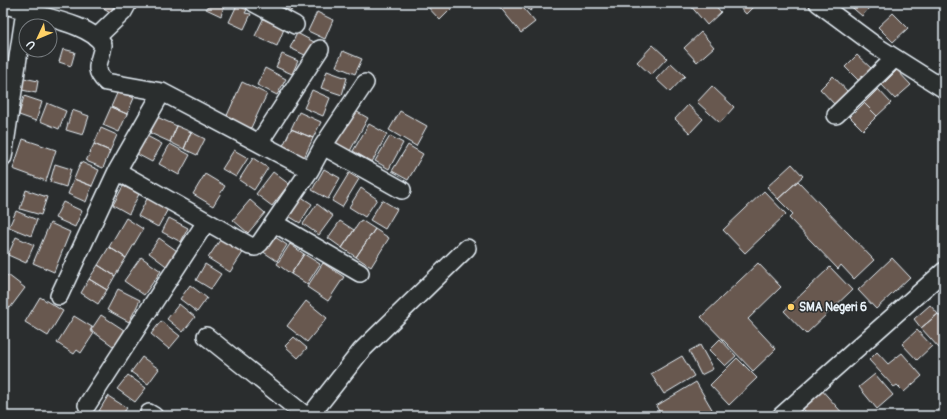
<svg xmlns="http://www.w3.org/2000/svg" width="947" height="419" font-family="Pangolin,sans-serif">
  <rect width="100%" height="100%" fill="#2a2d2e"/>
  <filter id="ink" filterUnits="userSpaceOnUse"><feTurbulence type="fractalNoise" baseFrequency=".025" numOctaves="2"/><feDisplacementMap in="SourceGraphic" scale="8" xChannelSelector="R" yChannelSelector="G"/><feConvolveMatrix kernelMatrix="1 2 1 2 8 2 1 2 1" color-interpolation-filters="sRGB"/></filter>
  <g filter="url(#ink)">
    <!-- building -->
    <path fill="#68584f" stroke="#e8f1f8" d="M95 3H125L117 16Z
      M209 3H225L221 16 206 9Z
      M275 3H295L291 11Z
      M424 3H457L440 20Z
      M503 3H519L535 22 521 33 499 6Z
      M523 3H539L530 11Z
      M690 3H713L721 12 707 25 689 4Z
      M736 3H757L746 14Z
      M847 3H873L862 16Z
      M237 5 247 10 245 13 251 14 244 29 229 22Z
      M317 12 333 20 325 39 308 31Z
      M893 13 908 28 893 42 878 27Z
      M263 19 284 29 277 46 255 36Z
      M701 32 714 47 697 62 684 48Z
      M297 33 314 42 307 56 290 48Z
      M653 45 667 58 651 75 637 62Z
      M63 49 75 52 71 66 59 62Z
      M343 51 362 59 355 74 336 66Z
      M282 54 298 61 292 74 276 67Z
      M857 55 872 69 860 82 845 67Z
      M671 63 685 76 670 92 656 79Z
      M265 68 286 79 277 95 257 85Z
      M897 70 911 85 895 99 882 85Z
      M327 71 347 78 342 95 321 88Z
      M833 76 848 92 835 105 820 89Z
      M24 78 38 81 36 93 22 90Z
      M242 82 267 94 249 132 225 120Z
      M712 86 734 107 720 123 697 102Z
      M878 89 891 103 877 116 864 103Z
      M312 90 330 98 323 116 304 108Z
      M118 91 134 98 127 114 111 107Z
      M24 96 42 102 36 121 19 115Z
      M47 103 66 111 59 129 40 121Z
      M864 103 877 116 863 130 850 117Z
      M688 105 703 119 690 133 675 119Z
      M111 107 127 114 119 132 103 125Z
      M352 109 368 118 350 151 334 142Z
      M72 110 89 116 83 135 66 130Z
      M400 111 427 126 416 146 389 130Z
      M299 112 321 122 313 138 291 129Z
      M157 117 177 126 170 142 150 133Z
      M369 124 387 134 372 162 353 151Z
      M177 126 191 132 184 149 170 142Z
      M101 128 117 135 110 151 94 144Z
      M291 129 313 138 304 158 282 148Z
      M191 132 205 139 197 155 184 149Z
      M145 135 162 144 152 162 135 153Z
      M390 136 403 143 389 169 375 161Z
      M23 139 56 150 46 181 13 169Z
      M94 144 110 151 103 168 86 161Z
      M170 144 190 155 179 175 159 164Z
      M408 145 423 154 408 180 392 171Z
      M234 150 248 158 236 177 222 169Z
      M253 158 268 168 254 190 239 180Z
      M81 162 99 170 92 186 74 179Z
      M55 164 71 169 66 187 50 182Z
      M792 164 803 176 778 199 767 187Z
      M324 169 340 178 328 199 312 190Z
      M273 172 289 184 272 206 256 194Z
      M349 173 359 179 342 207 332 201Z
      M205 174 225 186 213 206 193 194Z
      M74 179 92 186 86 202 68 194Z
      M798 181 874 260 854 279 841 265 838 269 789 218 793 214 778 199Z
      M123 186 139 194 129 214 113 205Z
      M361 188 377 199 365 217 349 207Z
      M26 190 47 197 41 215 20 209Z
      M764 191 786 214 745 253 723 230Z
      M300 196 312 204 300 223 287 215Z
      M148 197 168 209 158 227 138 216Z
      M250 200 265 213 248 233 233 220Z
      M382 200 397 209 385 229 370 220Z
      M63 202 82 211 75 227 55 218Z
      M317 204 333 216 319 235 303 224Z
      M16 211 37 220 31 236 9 227Z
      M126 218 143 229 126 258 109 247Z
      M169 218 188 228 181 242 162 232Z
      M361 220 375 229 356 257 342 248Z
      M340 221 354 230 342 248 328 238Z
      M50 223 70 232 54 272 33 263Z
      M375 229 389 238 371 267 356 257Z
      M272 235 287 245 277 261 262 251Z
      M16 237 34 245 26 263 8 255Z
      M222 237 244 251 230 272 208 258Z
      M159 238 180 253 169 268 149 253Z
      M290 244 304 254 291 274 277 264Z
      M109 247 126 258 115 276 98 265Z
      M304 254 320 264 307 284 291 274Z
      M141 257 161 271 144 295 124 281Z
      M892 258 910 277 876 309 858 290Z
      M323 263 344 277 328 301 307 287Z
      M758 263 781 287 748 319 776 349 753 371 701 317Z
      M205 264 221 274 211 289 196 280Z
      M98 265 115 276 107 290 89 279Z
      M830 267 852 290 806 334 784 311Z
      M8 275 25 288 10 308 3 303V282Z
      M89 279 107 290 98 304 81 293Z
      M190 285 207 298 197 312 180 299Z
      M118 289 140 300 129 322 107 310Z
      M40 297 63 311 48 336 25 322Z
      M306 301 327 318 307 342 287 326Z
      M179 304 195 317 183 332 167 319Z
      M930 305 938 314 921 328 914 319Z
      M938 314 944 321V344L939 348 921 328Z
      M101 315 127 332 117 349 91 330Z
      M74 316 92 327 90 331 94 333 81 353 77 350 74 354 57 343Z
      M161 321 180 336 169 349 151 334Z
      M917 330 932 346 917 360 902 344Z
      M294 337 307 348 298 358 285 346Z
      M720 339 736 356 725 366 709 350Z
      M700 345 713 369 701 375 689 351Z
      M877 352 888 364 902 353 922 376 904 392 897 385 894 387 869 360Z
      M682 356 694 376 664 394 651 374Z
      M142 357 159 369 148 384 131 372Z
      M737 358 757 378 729 405 710 385Z
      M875 374 893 395 877 409 859 387Z
      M128 375 146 388 135 402 117 389Z
      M696 382 716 416H662L656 406Z
      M819 387 845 416H809L800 405Z
      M108 396 127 408 121 416H107L99 411Z"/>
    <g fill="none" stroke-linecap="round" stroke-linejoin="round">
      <!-- minor casing -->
      <g stroke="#e8f1f8" stroke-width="20">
        <path id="minor" d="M254 3 295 25
          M818 3 876 46 944 89
          M3 4 25 11 3 157
          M25 11C47 18 91 25 103 45 101 62 91 68 106 82L162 92 310 170 323 146 365 83
          M97 37 123 12 128 3
          M162 92 117 171 250 246 255 247 260 243 310 170
          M836 115 895 58
          M259 143 320 49
          M323 146 402 190
          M274 223 360 273
          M59 296 117 171
          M206 336 306 416
          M87 405 206 222
          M149 413 154 416
          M310 416 361 351 467 248
          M781 416 944 271"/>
      </g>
      <!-- minor -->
      <use href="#minor" stroke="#2a2d2e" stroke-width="17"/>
    </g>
  </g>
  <!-- markers -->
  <circle fill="#ffd166" stroke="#2a2d2e" stroke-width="1.5" cx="791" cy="307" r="4"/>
  <g text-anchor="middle" stroke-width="3" stroke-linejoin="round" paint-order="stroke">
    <!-- poi labels -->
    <g font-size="12" font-weight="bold" fill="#e8f1f8" stroke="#2a2d2e" text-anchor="start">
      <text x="799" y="311">SMA Negeri 6</text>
    </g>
  </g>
  <!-- margin -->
  <rect width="947" height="419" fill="none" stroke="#2a2d2e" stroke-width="16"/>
  <rect x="8" y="8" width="931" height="403" fill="none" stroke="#e8f1f8" stroke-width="1.5" filter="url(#ink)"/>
  <!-- north arrow -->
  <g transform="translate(38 38) rotate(226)"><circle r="19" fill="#2a2d2e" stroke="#767b7f"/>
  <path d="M0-3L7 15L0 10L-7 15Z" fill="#ffd166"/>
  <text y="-6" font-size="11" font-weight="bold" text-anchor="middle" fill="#e8f1f8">U</text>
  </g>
</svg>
